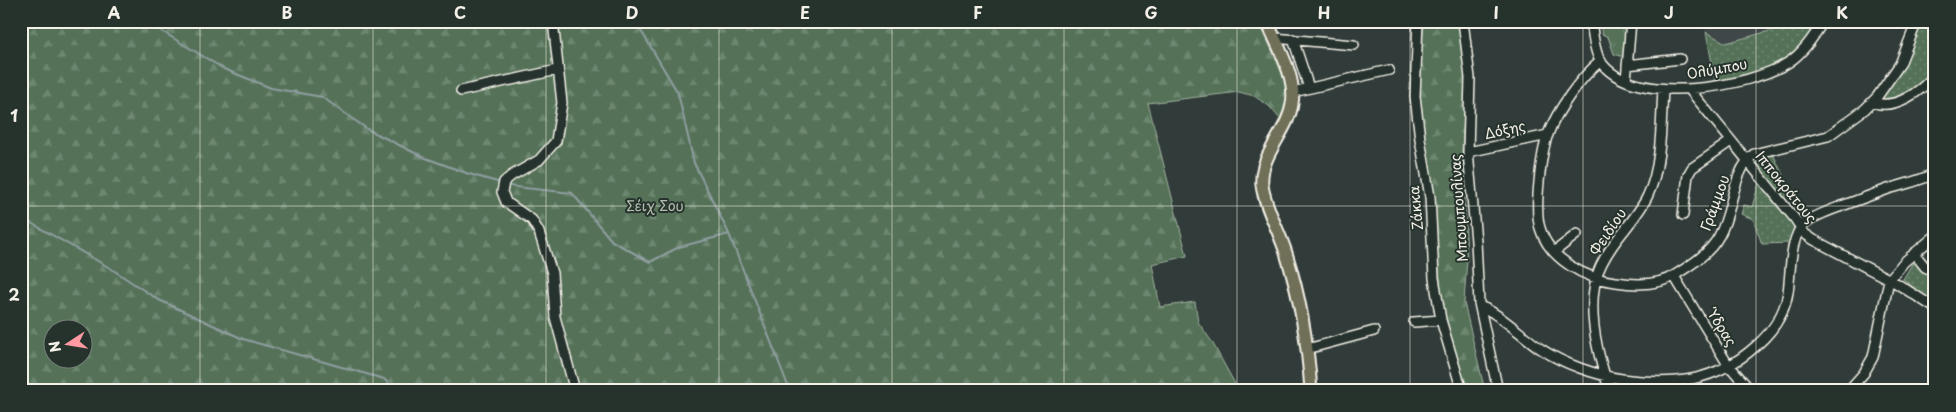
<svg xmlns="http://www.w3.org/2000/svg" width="1956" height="412" font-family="'Playpen Sans',sans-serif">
  <defs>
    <pattern id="grass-dots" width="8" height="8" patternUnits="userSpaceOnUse" patternTransform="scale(1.25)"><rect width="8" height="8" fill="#547259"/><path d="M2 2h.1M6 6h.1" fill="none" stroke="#6d8771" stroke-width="1.8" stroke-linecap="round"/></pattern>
    <pattern id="forest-firs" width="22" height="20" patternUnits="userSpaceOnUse" patternTransform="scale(1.25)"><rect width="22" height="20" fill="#547259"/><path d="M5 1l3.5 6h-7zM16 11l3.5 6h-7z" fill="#6d8771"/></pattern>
    <pattern id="park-tufts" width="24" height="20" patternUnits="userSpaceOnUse" patternTransform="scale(1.25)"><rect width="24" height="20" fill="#547259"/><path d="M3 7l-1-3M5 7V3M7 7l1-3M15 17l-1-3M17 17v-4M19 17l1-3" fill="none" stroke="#6d8771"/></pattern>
  </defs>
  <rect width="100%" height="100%" fill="#313c3a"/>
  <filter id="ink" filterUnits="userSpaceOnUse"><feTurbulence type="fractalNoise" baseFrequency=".02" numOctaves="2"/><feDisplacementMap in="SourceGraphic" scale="10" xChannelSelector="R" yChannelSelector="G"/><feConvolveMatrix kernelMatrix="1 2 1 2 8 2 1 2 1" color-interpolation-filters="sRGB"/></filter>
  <g filter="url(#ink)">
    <!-- built -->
    <path fill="#3f474a" d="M1691 21H1779V24L1773 30 1726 43Z"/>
    <!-- grass -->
    <path fill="url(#grass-dots)" stroke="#a4b2a0" d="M1779 21H1820L1797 53 1769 71 1716 84 1706 32 1726 43 1773 30Z
      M1921 21H1935V69C1920 87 1903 96 1881 101L1880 97C1897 72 1912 50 1921 21Z
      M1773 154 1790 190 1784 199 1757 166V162L1761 156Z
      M1759 183 1794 225 1791 243 1762 244 1753 219 1741 214 1744 205 1752 207Z
      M1914 261 1927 273 1935 276V304L1903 279Z"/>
    <!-- forest -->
    <path fill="url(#forest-firs)" stroke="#a4b2a0" fill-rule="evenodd" d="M21 21H1259C1266 41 1290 82 1288 101 1287 108 1283 113 1280 119L1269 106 1254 96 1239 92 1148 103 1187 256 1152 264 1160 307 1195 302 1198 322 1212 342 1235 384V391H21ZM52 330H82V360H52Z
      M1424 21H1460L1467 64 1462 151 1467 258 1464 303 1485 391H1464L1443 313 1432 188 1422 129 1418 92Z"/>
    <!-- park -->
    <path fill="url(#park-tufts)" stroke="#a4b2a0" d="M1599 21H1627L1624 57 1614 54 1608 37 1602 34Z"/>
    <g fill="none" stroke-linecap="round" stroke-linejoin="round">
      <!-- stream -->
      <path stroke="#909ea1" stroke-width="2" d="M145 21 224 69 271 88 322 97 367 129 423 157 469 174 501 183
        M633 21 643 34 678 93 694 163 729 234
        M506 185 515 187 572 193 612 241 650 262 679 247 729 234 790 391
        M21 222 31 223 110 268 157 299 243 339 384 379 397 391"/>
      <!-- minor casing -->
      <g stroke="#f4f1e8" stroke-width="12">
        <path id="minor" d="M553 21 562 103 556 141 539 160 511 176 504 182 502 192 506 202 532 220 539 232 552 273 555 317 575 391
          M1418 21 1415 96 1420 139 1430 197 1434 278 1441 320 1462 391
          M1463 21 1470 78 1468 152 1476 241 1479 303 1498 391
          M1591 21C1593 33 1594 52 1601 62 1632 107 1750 88 1789 62 1804 52 1814 37 1823 21
          M1274 38 1354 45
          M1293 39 1309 88
          M1601 61C1581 76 1557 111 1548 134 1541 153 1534 209 1540 228 1549 259 1585 279 1616 282 1635 285 1658 286 1675 275 1691 265 1710 253 1719 236 1734 210 1731 173 1754 154L1828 136 1865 109 1877 97 1900 64 1917 21
          M1627 65 1680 59
          M1626 80 1631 21
          M1689 89 1795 219 1805 234 1814 240 1896 283 1935 308
          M461 91 557 70
          M1293 92 1389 70
          M1872 102C1895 111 1921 91 1935 75
          M1468 152 1548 135
          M1683 215 1688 175 1692 168 1731 141
          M1554 252 1577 234
          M1914 253 1925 267 1935 272
          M1674 276 1727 363 1751 391
          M1480 307C1493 308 1527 340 1541 349 1564 364 1595 375 1622 379 1674 386 1716 382 1756 346 1772 332 1785 313 1788 292 1791 273 1789 237 1805 223 1814 216 1828 211 1839 207 1855 201 1872 195 1888 189 1904 184 1921 181 1935 173
          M1414 322 1441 320
          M1307 349 1374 331
          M1610 391C1598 357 1587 315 1596 279 1599 266 1606 255 1613 245 1625 228 1640 213 1648 195 1662 166 1661 121 1663 89
          M1848 391 1864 373 1873 357 1889 280 1904 262 1935 236"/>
      </g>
      <!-- major casing -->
      <g stroke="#f4f1e8" stroke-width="15">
        <path id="major" d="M1267 21C1277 46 1297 77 1292 104 1288 132 1259 155 1262 185 1265 208 1279 230 1286 253 1300 297 1308 345 1311 391"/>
      </g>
      <!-- minor -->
      <use href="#minor" stroke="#26332d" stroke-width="9"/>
      <!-- major -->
      <use href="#major" stroke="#706f59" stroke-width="11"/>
    </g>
  </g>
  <!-- grid -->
  <path fill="none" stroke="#f4f1e8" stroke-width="1" stroke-opacity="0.55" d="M200 21V391M373 21V391M546 21V391M719 21V391M892 21V391M1064 21V391M1237 21V391M1410 21V391M1583 21V391M1756 21V391M21 206H1935"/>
  <g text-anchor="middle" stroke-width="4" stroke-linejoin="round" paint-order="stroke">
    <!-- street labels -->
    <g font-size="14" fill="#f4f1e8" stroke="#26332d">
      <text transform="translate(1717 69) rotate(-10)" y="5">Ολύμπου</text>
      <text transform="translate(1505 130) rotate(-12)" y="5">Δόξης</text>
      <text transform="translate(1786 187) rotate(51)" y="5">Ιπποκράτους</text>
      <text transform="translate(1715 203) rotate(-70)" y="5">Γράμμου</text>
      <text transform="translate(1416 208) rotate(-95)" y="5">Ζάκκα</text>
      <text transform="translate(1459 208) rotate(-94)" y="5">Μπουμπουλίνας</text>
      <text transform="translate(1608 232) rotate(-56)" y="5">Φειδίου</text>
      <text transform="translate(1722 328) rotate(58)" y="5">Ύδρας</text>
    </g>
    <!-- park labels -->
    <g font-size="14" fill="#b4beaf" stroke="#26332d">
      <text x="655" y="211">Σέιχ Σου</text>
    </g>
  </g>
  <!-- margin -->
  <rect width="1956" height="412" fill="none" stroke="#26332d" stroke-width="55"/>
  <!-- north arrow -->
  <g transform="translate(68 344) rotate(258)"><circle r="24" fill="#26332d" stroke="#787f78"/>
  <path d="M0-4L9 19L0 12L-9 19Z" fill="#ff9aa2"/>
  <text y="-8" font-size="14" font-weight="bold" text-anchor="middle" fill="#f4f1e8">N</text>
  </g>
  <rect x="28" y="28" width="1900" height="356" fill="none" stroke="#f4f1e8" stroke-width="2"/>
  <g font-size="16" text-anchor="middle" font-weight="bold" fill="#f4f1e8">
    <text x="114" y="19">A</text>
    <text x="287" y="19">B</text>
    <text x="460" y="19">C</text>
    <text x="632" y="19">D</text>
    <text x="805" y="19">E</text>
    <text x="978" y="19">F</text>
    <text x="1151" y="19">G</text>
    <text x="1324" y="19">H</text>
    <text x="1496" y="19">I</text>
    <text x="1669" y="19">J</text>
    <text x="1842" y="19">K</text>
    <text x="14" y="122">1</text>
    <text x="14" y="301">2</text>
  </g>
</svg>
